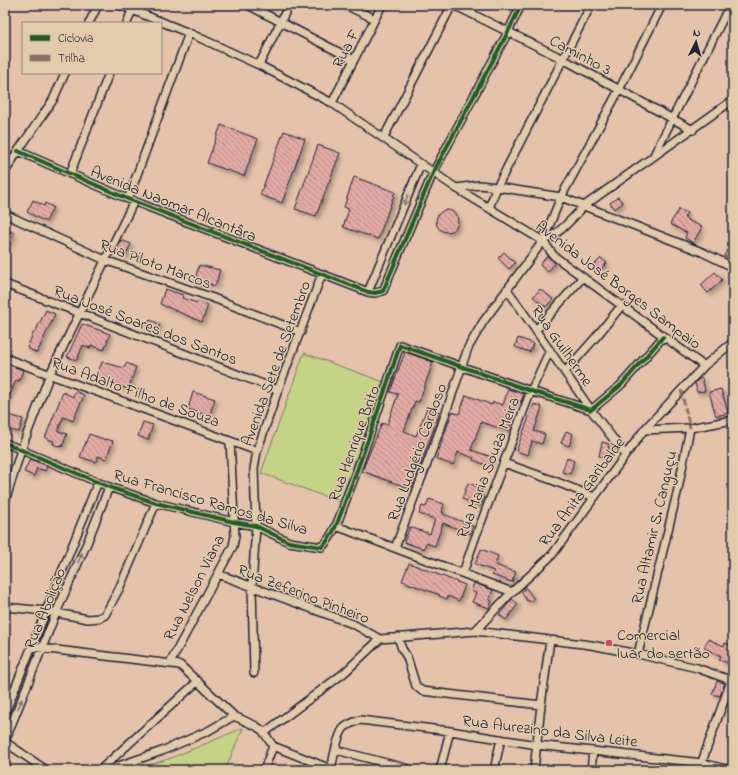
<svg xmlns="http://www.w3.org/2000/svg" width="738" height="775" font-family="'Indie Flower',sans-serif">
  <defs>
    <pattern id="building-back-hatch" width="6" height="6" patternUnits="userSpaceOnUse"><rect width="6" height="6" fill="#e2aaa4"/><path d="M-1 5l2 2M0 0l6 6M5-1l2 2" fill="none" stroke="#b78a87"/></pattern>
    <filter id="shadow"><feDropShadow dx="3" dy="3" stdDeviation="2" flood-color="#0004"/></filter>
  </defs>
  <rect width="100%" height="100%" fill="#e4c3aa"/>
  <filter id="ink" filterUnits="userSpaceOnUse"><feTurbulence type="fractalNoise" baseFrequency=".025" numOctaves="2"/><feDisplacementMap in="SourceGraphic" scale="8" xChannelSelector="R" yChannelSelector="G"/><feConvolveMatrix kernelMatrix="1 2 1 2 8 2 1 2 1" color-interpolation-filters="sRGB"/></filter>
  <g filter="url(#ink)">
    <!-- grass -->
    <path fill="#c5d387" stroke="#747a61" d="M304 353 384 382 340 502 261 473Z
      M243 728 225 770H135L171 758Z"/>
    <!-- building -->
    <path fill="url(#building-back-hatch)" stroke="#22223b" filter="url(#shadow)" d="M221 125 258 139 244 176 207 163Z
      M284 131 305 139 282 203 260 195Z
      M318 145 340 153 316 216 295 209Z
      M354 177 395 192 378 239 343 227 349 209 344 207Z
      M618 197 623 203 614 209 610 203Z
      M33 200 44 206 45 203 53 207 46 222 27 212Z
      M679 209 687 213 684 218 702 227 693 243 685 238 687 233 670 224Z
      M436 221a11 11 0 1 1 22 0a11 11 0 1 1-22 0Z
      M5 229 14 233 5 251Z
      M121 240 131 244 125 256 116 251Z
      M733 240V260L724 256Z
      M504 252 515 263 509 269 498 258Z
      M547 256 555 263 548 272 540 265Z
      M601 258 607 263 599 271 594 265Z
      M199 265 220 270 215 286 203 282V285L194 283Z
      M715 272 722 280 708 293 701 285Z
      M165 289 183 295 182 298 197 303 198 301 208 305 202 322 160 304Z
      M540 289 553 299 546 307 533 297Z
      M46 310 55 314 37 353 27 348 34 331 35 332Z
      M150 320 160 324 156 333 146 329Z
      M82 324 110 334 104 350 91 345 90 348 83 345 77 360 67 357Z
      M518 338 533 343 530 352 515 347Z
      M405 352 433 362 419 402 415 401 404 431 416 436 427 408 440 412 411 489 362 471 382 423 387 425 398 394 390 392Z
      M102 362 124 368 126 363 136 367 128 389 96 377Z
      M7 364 23 370 19 381 16 380 5 407V388L8 380 5 379V370Z
      M702 378 705 391 697 392 695 383 699 379Z
      M508 389 524 394 521 402 513 400 506 421 511 423 508 431 481 422 471 450 492 457 489 466 473 460 474 458 458 452 453 465 436 459 452 412 459 414 466 395 492 405 493 402 503 405Z
      M721 389 728 413 716 416 709 392Z
      M75 391 84 395 73 421 63 417 58 431 67 434 62 447 53 444 54 441 45 438 63 392 73 397Z
      M193 392 215 399 209 416 188 409Z
      M534 404 542 407 534 431 545 434 542 444 532 441 528 455 516 451Z
      M5 414 23 419 19 432 5 429Z
      M143 422 153 425 148 440 138 436Z
      M566 431 573 434 569 446 561 443Z
      M89 434 106 440V439L113 441 106 459 98 456 96 462 80 457Z
      M602 442 609 444 608 450 605 459 599 456Z
      M567 458 574 461 570 474 562 472Z
      M30 459 47 466 45 471 37 468 34 476 24 472Z
      M468 483 482 488 479 495 484 497 480 506 462 499Z
      M429 499 444 504 442 512 444 513 443 514 473 526 470 534 443 523 435 546 426 543 424 549 404 542 410 527 430 534 435 519 419 514 422 506 426 507Z
      M481 549 498 556 495 565 516 572 512 582 492 575 494 571 475 564Z
      M409 563 465 585 459 601 448 596 447 599 439 596 440 595 402 581Z
      M474 583 493 590 489 600 492 601 489 608 472 602 476 593 471 591Z
      M526 588 534 599 530 601H527L522 593V591Z
      M512 599 518 604 506 620 499 615Z
      M708 639 724 646 725 643 733 646V652L729 663 719 660 721 656 704 648Z
      M717 681 725 683 720 696 712 694Z"/>
    <g fill="none" stroke-linecap="round" stroke-linejoin="round">
      <!-- street casing -->
      <g stroke="#22223b" stroke-width="10">
        <path id="street" d="M120 5 189 33 259 65 332 103 456 188 543 241 554 256 704 366
          M248 5 354 60
          M345 5 375 19
          M454 5 563 59 693 130
          M89 23 98 5
          M127 23 132 10
          M259 65 289 5
          M332 103 382 5
          M384 137 452 5
          M18 151 128 199 368 292 375 293 383 291 433 173 508 32 521 5
          M653 157 730 5
          M5 172 18 151 53 100 65 73
          M70 174 109 73
          M456 188 479 185 497 187 561 197 702 252 733 267
          M128 199 189 33
          M489 208 497 187 591 5
          M5 214 105 260 213 298 301 332
          M543 241 561 197 619 90 662 5
          M5 284 278 390
          M507 289 591 410 625 454
          M368 292 421 164
          M536 330 583 277
          M5 358 257 451
          M565 372 596 337 622 305
          M644 430 704 366 733 342
          M5 443 109 487 156 503 234 522 256 526 289 542 322 547C337 532 342 508 350 489 368 442 384 393 400 345L531 391 591 410 621 385 663 337
          M504 463 552 480 594 497
          M5 502 21 450 50 374 134 201
          M336 526 512 592
          M395 548 441 427 468 348 483 322 543 241C560 233 571 220 584 206L733 100
          M463 573 474 541 531 391 550 350
          M218 574 353 624 380 639
          M5 607 46 611 88 619 99 618 105 615 119 589 156 503
          M475 631 512 592 552 555 644 430 690 428 733 420
          M398 637 402 649 407 657 416 686 422 691 541 705
          M32 647 180 665 234 716 256 726 263 731 273 746 331 769
          M638 654 678 489 690 428
          M170 663 233 546 235 536 230 441
          M254 673 252 586 256 526 254 469 257 451 278 390 322 274
          M5 713 98 482
          M264 733 344 673 380 639 475 631 550 640 591 645 638 654 697 668 733 681
          M5 741 56 613 87 543 109 487
          M5 742 46 770
          M336 750 413 770
          M100 770 198 681
          M107 770 162 751 208 731 234 716
          M264 770 273 746
          M331 770C333 759 337 738 343 729 347 724 354 722 360 720L450 731 537 745 702 763 730 770
          M440 770 450 731
          M494 770 501 739
          M534 770 541 705 550 640
          M591 770 593 751
          M699 770 731 681"/>
      </g>
      <!-- street -->
      <use href="#street" stroke="#e2cbab" stroke-width="7"/>
      <!-- quiet -->
      <path stroke="#8d6e63" stroke-width="3" stroke-dasharray="6 3" stroke-linecap="butt" d="M681 390 690 428"/>
      <!-- cycleway casing -->
      <g stroke="#e2cbab" stroke-width="6">
        <path id="cycleway" d="M18 151 128 199 368 292 375 293 383 291 433 173 508 32 521 5
          M5 443 109 487 156 503 234 522 256 526 289 542 322 547C337 532 342 508 350 489 368 442 384 393 400 345L531 391 591 410 621 385 663 337"/>
      </g>
      <!-- cycleway -->
      <use href="#cycleway" stroke="#1b5e20" stroke-width="4"/>
    </g>
    <!-- one-way arrows -->
    <defs><path id="oneway-solid" d="M-6-.8H1V-3.2L6.5 0L1 3.2V.8H-6Z"/></defs>
    <g fill="#827673">
      <use href="#oneway-solid" transform="translate(406 200) rotate(113)"/>
      <use href="#oneway-solid" transform="translate(80 558) rotate(-66)"/>
      <use href="#oneway-solid" transform="translate(20 704) rotate(-68)"/>
    </g>
  </g>
  <!-- markers -->
  <circle fill="#d1495b" stroke="#e2cbab" stroke-width="1.5" cx="609" cy="643" r="4"/>
  <g text-anchor="middle" stroke-width="3" stroke-linejoin="round" paint-order="stroke">
    <!-- street labels -->
    <g font-size="16" fill="#22223b" stroke="#e2cbab">
      <text transform="translate(345 48) rotate(-63)" y="6">Rua F</text>
      <text transform="translate(581 54) rotate(28)" y="6">Caminho 3</text>
      <text transform="translate(174 203) rotate(22)" y="6">Avenida Naomar Alcantâra</text>
      <text transform="translate(156 263) rotate(20)" y="6">Rua Piloto Marcos</text>
      <text transform="translate(619 284) rotate(37)" y="6">Avenida José Borges Sampaio</text>
      <text transform="translate(146 324) rotate(21)" y="6">Rua José Soares dos Santos</text>
      <text transform="translate(563 345) rotate(55)" y="6">Rua Guilherme</text>
      <text transform="translate(275 363) rotate(-70)" y="6">Avenida Sete de Setembro</text>
      <text transform="translate(136 391) rotate(20)" y="6">Rua Adalto Filho de Souza</text>
      <text transform="translate(353 443) rotate(-70)" y="6">Rua Henrique Brito</text>
      <text transform="translate(416 452) rotate(-70)" y="6">Rua Ludgério Cardoso</text>
      <text transform="translate(487 467) rotate(-69)" y="6">Rua Maria Souza Meira</text>
      <text transform="translate(581 491) rotate(-53)" y="6">Rua Anita Garibalde</text>
      <text transform="translate(211 501) rotate(16)" y="6">Rua Francisco Ramos da Silva</text>
      <text transform="translate(653 527) rotate(-77)" y="6">Rua Altamir S. Canguçu</text>
      <text transform="translate(193 587) rotate(-63)" y="6">Rua Nelson Viana</text>
      <text transform="translate(304 593) rotate(21)" y="6">Rua Zeferino Pinheiro</text>
      <text transform="translate(44 608) rotate(-68)" y="6">Rua Abolição</text>
      <text transform="translate(550 730) rotate(7)" y="6">Rua Aurezino da Silva Leite</text>
    </g>
    <!-- poi labels -->
    <g font-size="16" fill="#22223b" stroke="#e2cbab" text-anchor="start">
      <text x="617" y="640">Comercial<tspan x="617" dy="18">luar do sertão</tspan></text>
    </g>
  </g>
  <!-- margin -->
  <rect width="738" height="775" fill="none" stroke="#e2cbab" stroke-width="20"/>
  <rect x="10" y="10" width="718" height="755" fill="none" stroke="#22223b" stroke-width="1.5" filter="url(#ink)"/>
  <!-- legend -->
  <rect x="22" y="22" width="140" height="52" fill="#e2cbab" stroke="#95877e"/>
  <rect x="30" y="35" width="20" height="6" fill="#1b5e20" stroke="#95877e"/>
  <text x="58" y="42" font-size="12" fill="#22223b">Ciclovia</text>
  <rect x="30" y="55" width="20" height="6" fill="#8d6e63" stroke="#95877e"/>
  <text x="58" y="62" font-size="12" fill="#22223b">Trilha</text>
  <!-- north arrow -->
  <g transform="translate(696 42) rotate(5)" stroke="#e2cbab" stroke-width="3" paint-order="stroke">
  <path d="M0-3L7 15L0 10L-7 15Z" fill="#22223b"/>
  <text y="-6" font-size="11" font-weight="bold" text-anchor="middle" fill="#22223b">N</text>
  </g>
</svg>
